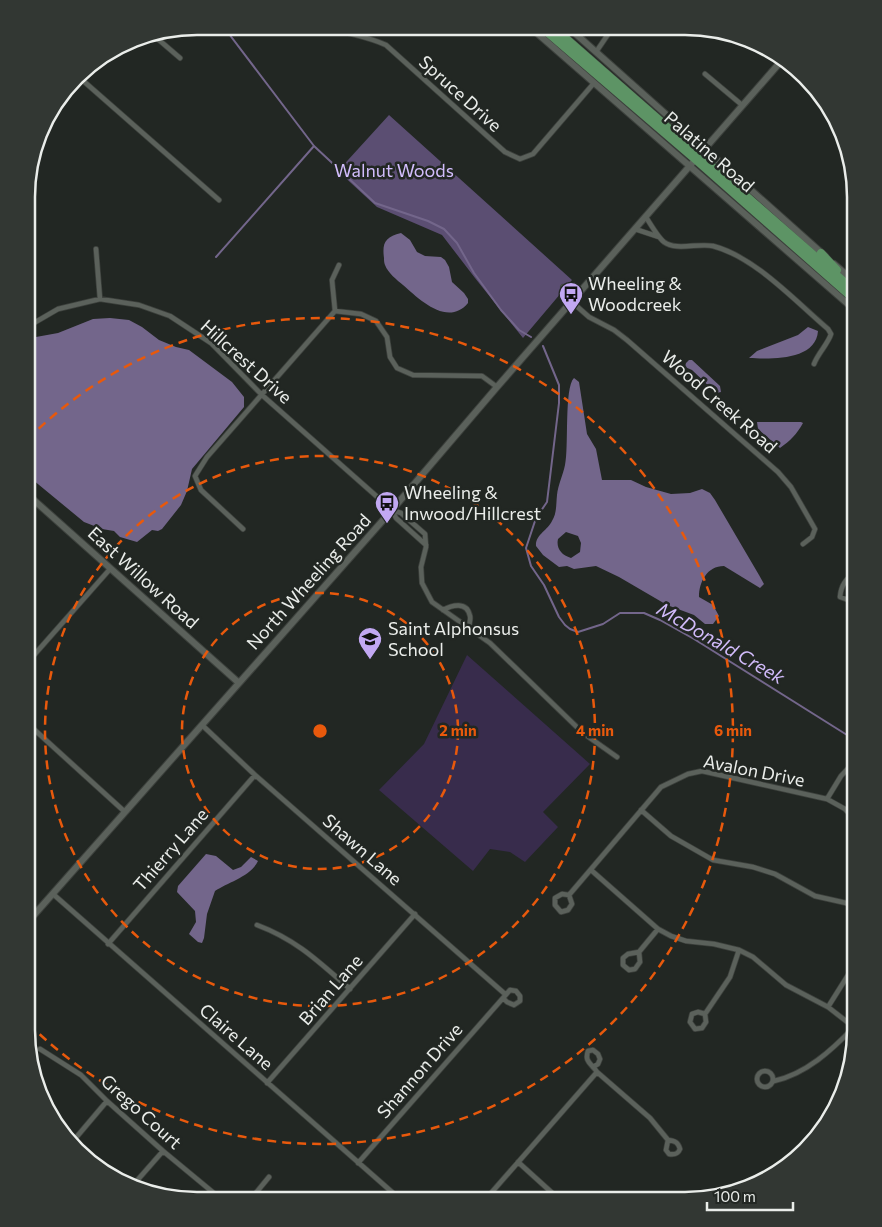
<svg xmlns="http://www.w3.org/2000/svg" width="882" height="1227" font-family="Commissioner,sans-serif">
  <rect width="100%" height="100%" fill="#222723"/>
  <!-- green -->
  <path fill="#382c4c" d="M467 655 590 764 543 812 558 827 525 862 510 852 490 849 473 871 379 790 424 744Z"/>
  <!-- forest -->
  <path fill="#5b4e72" d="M389 115 572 280 523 338 475 278 442 235 377 207 338 171Z"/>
  <!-- water -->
  <path fill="#73668b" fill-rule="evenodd" d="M401 233 410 240 417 252 425 256 441 257 445 260 449 267 452 282 464 293 468 299V303C448 327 420 300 403 285 397 280 388 273 385 265 384 263 384 260 384 258 382 243 385 237 401 233Z
    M110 318 129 320 142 327 159 340 176 347 189 350 232 382 244 397V407L192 469 187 491 181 505 162 529 158 531 152 530 137 542 120 537 114 531 102 529 84 522 27 475V344L36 337 58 333 93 319Z
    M808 327 818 331C816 361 770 359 749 358L757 351 798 335Z
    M689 360H692L720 386 721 392 716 393 692 370 685 367 686 363Z
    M574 378 579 382 587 434 596 449 602 480H631L646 487 671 494 690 493 702 489 710 493 715 500 759 575 764 584 760 588 724 566C707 566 699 582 699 597L713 605 719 616 713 624H705L694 615 667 605 619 577 596 566 574 569 567 566 559 567 543 555 536 546C535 535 548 530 552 521 557 513 556 504 557 495 558 485 563 475 565 465 569 448 564 387 574 378ZM566 532 578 536 581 543 580 552 571 558C561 555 556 548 558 539Z
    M757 422H801L803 423C797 434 790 441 780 448L758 429Z
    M206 854 216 856 233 870 241 867 251 857 258 861C250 877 228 882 215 891L207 914 204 938 202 943 198 942 189 934 196 922 195 911 177 892 178 886Z"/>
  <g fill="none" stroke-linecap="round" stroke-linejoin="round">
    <!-- stream -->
    <path stroke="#73668b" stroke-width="2" d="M223 26 314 146 375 203 428 221 444 229 457 243 474 273 501 310 519 330 531 337
      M216 257 314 146
      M543 346 559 385V403L547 502 536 518 526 548 531 566 544 585 559 617 565 625 570 629 578 632 603 624 620 613H644L660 620 694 639 855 740"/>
    <!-- street casing -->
    <g stroke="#3d413d" stroke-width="6">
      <path id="street" d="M328 27C347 34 367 36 386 45L505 152 520 159 533 154 594 83
        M152 34 180 58
        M596 52 613 27
        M705 74 742 105
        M80 78 219 200
        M48 115 93 64
        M646 217C649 222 659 238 664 242 676 251 698 243 713 246 755 257 795 301 828 329L831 334C828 344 818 353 814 364
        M635 229 659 237
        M96 249 100 299
        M563 287 575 298
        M572 302 589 317 614 330 627 340 778 472 791 487 815 529 812 537 803 544
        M335 311 361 314 376 321 387 337 390 357 397 368 413 375 482 376 497 387
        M335 311 332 280 339 265
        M27 327 58 309 100 299 139 305 170 316 211 343 262 395 392 510 396 518 426 545
        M392 510 401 513 425 534 426 547 421 567 422 583 432 602 490 643 583 733 617 757
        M243 529 201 490 195 476 207 457 335 311
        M856 600 854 602 840 597C841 586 845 579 856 572
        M443 610C452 605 467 601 470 616 471 619 469 624 469 628
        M27 663 110 569
        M27 723 125 812
        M202 725 255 775 505 994
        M827 799 841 776 855 761
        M641 810 671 836 713 860 753 867 775 874 815 896 855 905
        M591 870 658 929 671 936 686 941 714 944 739 950 753 957 786 985 828 1007 855 1028
        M53 894 401 1200
        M562 894 569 895 572 904 568 910 561 912 555 905V898Z
        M569 895 661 787 688 774 702 771 827 799 845 809 855 820
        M257 925C297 940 319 962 350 989
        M108 944 255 775
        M639 952 640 962 635 969 629 970 623 965V958L628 954Z
        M639 952 658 929
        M510 990 516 991 520 996V1001L514 1005 507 1002 503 998Z
        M828 1007 855 964
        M698 1012 705 1014 706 1022 702 1028 695 1029 690 1022 692 1014Z
        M705 1014 730 977 739 950
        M40 1049 81 1075 107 1101 163 1151 221 1199
        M593 1067 598 1064 600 1059 598 1054 593 1050 588 1051C584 1062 592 1064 597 1072L650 1118 668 1140
        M757 1079a8 8 0 1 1 16 0a8 8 0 1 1-16 0Z
        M774 1081C806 1074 832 1050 854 1027
        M267 1083 415 914
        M74 1140 107 1101
        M668 1140C675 1141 678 1142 680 1149 678 1154 675 1155 669 1154L666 1150Z
        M518 1162 560 1200
        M358 1163 503 998
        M134 1184 163 1151
        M250 1200 269 1177
        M485 1200 597 1072"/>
    </g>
    <!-- secondary casing -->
    <g stroke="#3d413d" stroke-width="8">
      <path id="secondary" d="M530 27 856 311
        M568 27 825 256
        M834 264 856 283
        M27 494 239 683
        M26 924 392 510 497 387 783 59"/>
    </g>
    <!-- highway casing -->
    <g stroke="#3d413d" stroke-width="9">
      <path id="highway" d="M541 27 696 160 856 301
        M553 27 856 292
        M821 253 837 270"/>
    </g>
    <!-- street -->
    <use href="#street" stroke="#5b615b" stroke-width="4.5"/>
    <!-- secondary -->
    <use href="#secondary" stroke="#5b615b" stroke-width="6"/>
    <!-- highway -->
    <use href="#highway" stroke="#5d9465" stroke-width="8"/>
  </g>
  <!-- distance rings -->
  <g fill="none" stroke="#e8590c" stroke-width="2.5" stroke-dasharray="9 6">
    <circle cx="320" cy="731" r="138"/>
    <circle cx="320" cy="731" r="275"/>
    <path d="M28 439A413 413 0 1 1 28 1023"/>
  </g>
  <!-- icons -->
  <defs>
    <g id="bus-pin" transform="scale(1.25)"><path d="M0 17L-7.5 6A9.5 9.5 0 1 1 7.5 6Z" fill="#c2a8f2" stroke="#222723"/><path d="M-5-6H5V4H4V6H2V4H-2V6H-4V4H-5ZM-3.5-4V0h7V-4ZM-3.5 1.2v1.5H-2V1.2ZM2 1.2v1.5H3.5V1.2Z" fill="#111"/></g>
    <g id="school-pin" transform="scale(1.25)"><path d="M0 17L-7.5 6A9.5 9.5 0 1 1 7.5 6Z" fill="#c2a8f2" stroke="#222723"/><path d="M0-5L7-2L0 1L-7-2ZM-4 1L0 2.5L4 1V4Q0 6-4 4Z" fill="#111"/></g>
  </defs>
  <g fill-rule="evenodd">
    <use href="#bus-pin" x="571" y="294"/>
    <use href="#bus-pin" x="387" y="503"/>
    <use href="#school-pin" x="370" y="639"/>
  </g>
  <g text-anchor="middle" stroke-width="5" stroke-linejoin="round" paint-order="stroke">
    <!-- street labels -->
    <g font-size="18" fill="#eaedea" stroke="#222723">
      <text transform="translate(460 94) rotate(42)" y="6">Spruce Drive</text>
      <text transform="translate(709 152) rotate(41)" y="6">Palatine Road</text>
      <text transform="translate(246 362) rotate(42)" y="6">Hillcrest Drive</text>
      <text transform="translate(719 402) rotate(41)" y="6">Wood Creek Road</text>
      <text transform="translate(143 578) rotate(42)" y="6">East Willow Road</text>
      <text transform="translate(309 582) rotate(-48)" y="6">North Wheeling Road</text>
      <text transform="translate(754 771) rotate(11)" y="6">Avalon Drive</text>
      <text transform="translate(171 850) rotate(-49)" y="6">Thierry Lane</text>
      <text transform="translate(362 850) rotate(41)" y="6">Shawn Lane</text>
      <text transform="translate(331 990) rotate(-49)" y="6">Brian Lane</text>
      <text transform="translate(236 1037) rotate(41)" y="6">Claire Lane</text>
      <text transform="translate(420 1071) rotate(-49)" y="6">Shannon Drive</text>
      <text transform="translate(141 1112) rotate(42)" y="6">Grego Court</text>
    </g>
    <!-- park labels -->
    <g font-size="18" fill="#d2bdfc" stroke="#222723">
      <text x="394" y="177">Walnut Woods</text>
    </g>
    <!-- poi labels -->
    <g font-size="18" fill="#eaedea" stroke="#222723" text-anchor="start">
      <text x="588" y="290">Wheeling &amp;<tspan x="588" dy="21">Woodcreek</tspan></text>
      <text x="404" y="499">Wheeling &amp;<tspan x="404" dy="21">Inwood/Hillcrest</tspan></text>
      <text x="388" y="635">Saint Alphonsus<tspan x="388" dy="21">School</tspan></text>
    </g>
    <!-- water labels -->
    <g font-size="19" font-style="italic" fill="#d1bbfa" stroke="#222723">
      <text transform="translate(721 643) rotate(30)" y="7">McDonald Creek</text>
    </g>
  </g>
  <!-- crop -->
  <path d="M0 0H882V1227H0ZM197 35H685A162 162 0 0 1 847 197V1030A162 162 0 0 1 685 1192H197A162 162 0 0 1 35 1030V197A162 162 0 0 1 197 35Z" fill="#323733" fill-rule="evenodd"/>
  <path fill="none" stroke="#eaedea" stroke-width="2.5" d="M197 35H685A162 162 0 0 1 847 197V1030A162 162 0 0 1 685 1192H197A162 162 0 0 1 35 1030V197A162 162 0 0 1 197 35Z"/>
  <circle cx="320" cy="731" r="8" fill="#e8590c" stroke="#222723" stroke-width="2.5"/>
  <g font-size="15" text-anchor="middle" font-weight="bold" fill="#e8590c" stroke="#222723" stroke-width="5" stroke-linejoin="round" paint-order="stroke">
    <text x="458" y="736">2 min</text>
    <text x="595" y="736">4 min</text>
    <text x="733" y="736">6 min</text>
  </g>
  <!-- scale -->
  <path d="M707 1202v8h86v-8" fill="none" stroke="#eaedea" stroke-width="2.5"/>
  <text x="714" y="1202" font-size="15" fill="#eaedea" stroke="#222723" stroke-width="4" paint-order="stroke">100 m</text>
</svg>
